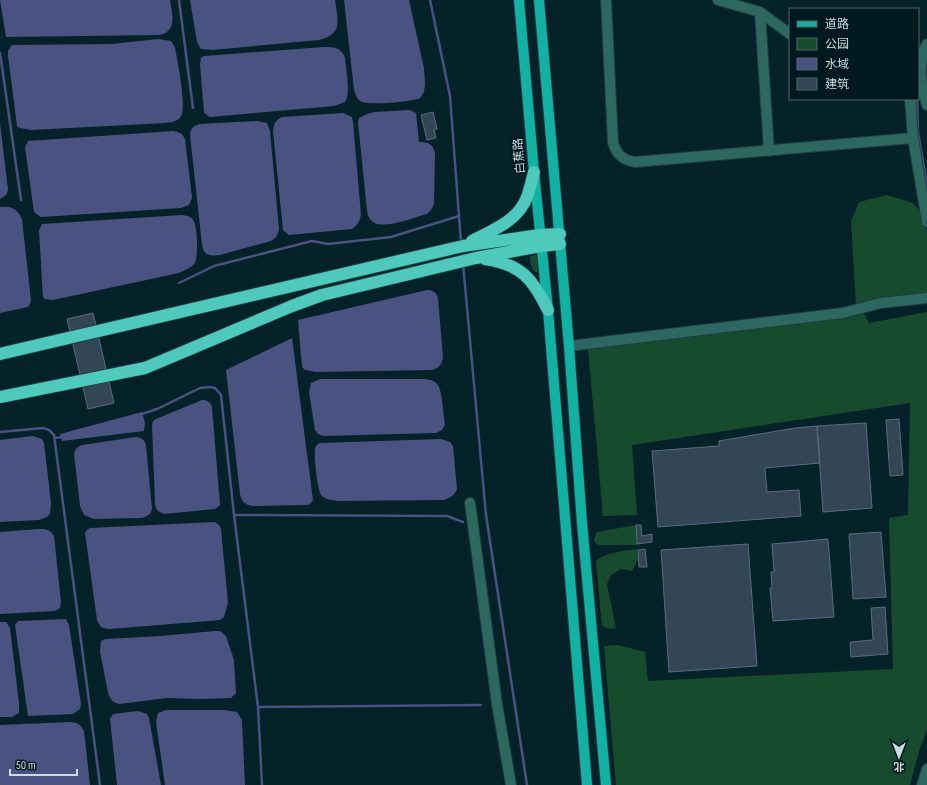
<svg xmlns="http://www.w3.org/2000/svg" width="927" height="785" font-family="'Sofia Sans Condensed','Noto Sans SC',sans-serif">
  <rect width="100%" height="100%" fill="#052229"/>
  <!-- green -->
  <path fill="#164c2d" d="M887 195 913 203 924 216 927 233V294L856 306 851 221 859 202Z
    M537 255 539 272H535L531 266 530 256Z
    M863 312 869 323 927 312V730L919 751 910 785H616L604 646 618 645 645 652 648 681 893 669 889 518 908 515 910 403 632 445 637 515 603 516 588 349Z
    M636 525 637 545H599L595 543 594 539 597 532Z
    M637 549 638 559 632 571 621 569 611 575 607 584 616 628 608 629 602 625 596 561C607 552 624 551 637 549Z"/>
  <!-- water -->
  <path fill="#4a5282" d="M0 0H170C172 14 178 31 159 35L6 37Z
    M190 0H335C338 21 343 34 319 40L212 50 201 49 199 46 197 42Z
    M344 0H409L424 68 425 84 424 92 420 98C411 102 367 106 360 101 356 98 356 94 354 90Z
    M158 39 171 41 175 47C177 61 187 105 181 116 178 122 171 122 165 123L31 130 20 128 17 126 8 56V51L12 45 112 44Z
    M324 47C334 47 341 47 345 58 346 69 351 93 345 102L334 106 210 117 204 113 200 64 201 58 204 56Z
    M410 110 416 113 419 142C428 142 433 144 435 153L434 204 431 210 427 214C415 217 384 230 373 222 369 219 368 215 367 211L358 122 359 118 367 114 374 112Z
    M343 113 352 117 353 122 361 215C359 222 358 225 352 229L289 235 283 230 273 131C274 124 275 120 282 117Z
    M258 121 267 123 270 131 279 229C278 235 276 238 271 241L220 255C209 256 204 256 202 245L190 135C191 128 193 126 200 124Z
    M0 123 8 190 6 195 0 199Z
    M173 131C179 132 182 133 185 139L192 198 189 205 181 208 41 217 34 212 25 147 28 141Z
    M0 207C11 206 17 208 22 219L31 300 30 304 28 307 0 313Z
    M182 215C187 216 191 216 193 220 198 226 198 257 195 263 191 268 185 270 179 273L53 300 45 299 43 297 39 230 42 224Z
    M427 290C433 290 436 292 438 298L443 357C442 365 439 368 432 370L316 372 305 370 302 367 298 320Z
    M292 338 313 500 311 503 308 505 252 506C244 504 242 502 240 494L226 370Z
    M320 379H425C430 380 434 380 437 384 443 390 443 416 445 424 443 430 441 431 436 433L323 436 318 434 315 430 309 392 311 383Z
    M202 400C208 400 210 402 212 407L220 505 215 509 164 514C158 512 156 510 155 504L152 425 153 421 156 419Z
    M142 412 145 423 144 431 62 441 60 434Z
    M33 436 42 439 44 443 51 503 50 514 47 517 39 520 0 522V440Z
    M136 437C143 438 145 440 146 446L152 509C150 515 148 516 142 518L94 519 84 515 80 506 74 454C75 449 77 447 82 445Z
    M441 439 450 442 453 446 457 489C454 496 451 497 444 500L338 501C333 500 326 500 322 496 317 492 314 456 315 449 316 445 316 446 319 443Z
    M215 522 219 525 221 529 228 603 224 617 220 620 110 629C101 628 101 628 97 620L85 533 87 530 90 528Z
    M38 529C45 529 50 529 54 536L61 602 60 608 55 611 0 614V532Z
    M66 619 69 625 81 704 80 709 73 714 28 716 15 625 18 621Z
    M0 622H6L10 628 19 703V713L12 717H0Z
    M215 631H220L226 636 234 660 236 693 231 698 198 699 167 698 119 704C112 702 111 700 108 693L100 651 101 641 105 639 160 636Z
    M166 710H224L237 712 242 720 245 785H165L156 722 158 713Z
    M138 711 147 714 149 718 161 785H117L110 719 113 714Z
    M71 722C77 722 81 725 84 731L90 785H0V725Z"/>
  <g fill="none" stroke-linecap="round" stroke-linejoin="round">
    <!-- stream -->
    <path stroke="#4a5282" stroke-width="2.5" d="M179 0 193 108
      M430 0 450 96 461 243
      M0 53 21 200
      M917 99 918 133 927 184
      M463 264 486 515 527 785
      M179 283 214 266 312 241 328 244 391 237 459 216
      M139 415 157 409 200 388 210 387 215 388 221 395 234 515 258 707 262 785
      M0 432 43 428 49 430 54 435 100 785
      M54 438 64 437
      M234 515 447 516 463 522
      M258 707 481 705"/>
  </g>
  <!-- building -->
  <path fill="#334656" stroke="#596d7e" d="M433 112 437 129 434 130 436 138 427 140 421 115Z
    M93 313 114 403 88 409 67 319Z
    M899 419 903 475 890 476 886 420Z
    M866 423 872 508 823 512 817 426Z
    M817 426 820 463 765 468 767 492 799 490 801 516 658 527 652 451 719 446V441L795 428Z
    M636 525H641L642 536 652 534V542L637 544Z
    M881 532 886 597 853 599 849 534Z
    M828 539 834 617 773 621 770 588H772L771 572H774L772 544Z
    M748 544 757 666 669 672 661 550Z
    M645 549 647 567H639L638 550Z
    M885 607 888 654 851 657 850 642 873 640 871 608Z"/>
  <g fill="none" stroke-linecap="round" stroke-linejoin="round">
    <!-- minor casing -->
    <g stroke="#213c42" stroke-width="12">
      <path id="minor" d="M606 0 613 143C617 155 623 160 635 162L913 138
        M718 0 760 12 790 34
        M760 12 769 151
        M927 44C917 62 921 86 927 105
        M910 99 913 138 927 222
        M569 346 843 313 881 303 927 298
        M470 503 497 704 511 785
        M922 785 927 769"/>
    </g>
    <!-- major casing -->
    <g stroke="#213c42" stroke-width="12">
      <path id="major" d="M519 0 534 172 548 310 587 785
        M539 0 569 346 582 523 606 785"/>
    </g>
    <!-- highway casing -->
    <g stroke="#213c42" stroke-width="14">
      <path id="highway" d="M472 241C493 230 518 221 527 197 530 189 532 180 534 172
        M485 259C521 264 533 279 548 310
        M0 354 463 246 540 235 560 234
        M0 397 145 368 292 306 322 295 476 258 541 246 560 244"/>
    </g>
    <!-- minor -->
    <use href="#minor" stroke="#2c6760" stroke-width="10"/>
    <!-- major -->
    <use href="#major" stroke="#11b1a3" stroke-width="10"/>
    <!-- highway -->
    <use href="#highway" stroke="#4dcabc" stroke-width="12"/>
  </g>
  <g text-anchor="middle" stroke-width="3.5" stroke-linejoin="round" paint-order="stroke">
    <!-- street labels -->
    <g font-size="12" fill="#cadade" stroke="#00191f">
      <text transform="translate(519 156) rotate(-95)" y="4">白蕉路</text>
    </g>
  </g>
  <!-- legend -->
  <rect x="789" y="8" width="130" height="92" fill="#00191f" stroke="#51666b"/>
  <rect x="797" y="21" width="20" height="6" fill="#11b1a3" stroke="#51666b"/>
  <text x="825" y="28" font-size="12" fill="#cadade">道路</text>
  <rect x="797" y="38" width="20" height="12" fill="#164c2d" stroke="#51666b"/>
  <text x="825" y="48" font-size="12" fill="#cadade">公园</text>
  <rect x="797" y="58" width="20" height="12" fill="#4a5282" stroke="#51666b"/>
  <text x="825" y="68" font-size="12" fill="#cadade">水域</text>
  <rect x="797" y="78" width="20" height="12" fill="#334656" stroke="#51666b"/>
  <text x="825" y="88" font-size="12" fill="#cadade">建筑</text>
  <!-- north arrow -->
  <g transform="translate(899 757) rotate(180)" stroke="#00191f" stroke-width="3" paint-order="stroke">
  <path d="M0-3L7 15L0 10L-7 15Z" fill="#cadade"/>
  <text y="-6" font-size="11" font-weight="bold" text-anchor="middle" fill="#cadade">北</text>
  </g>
  <!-- scale -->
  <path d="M10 769v6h67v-6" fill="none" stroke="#cadade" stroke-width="2"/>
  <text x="16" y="769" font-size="12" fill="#cadade" stroke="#00191f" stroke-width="3" paint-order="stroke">50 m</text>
</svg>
